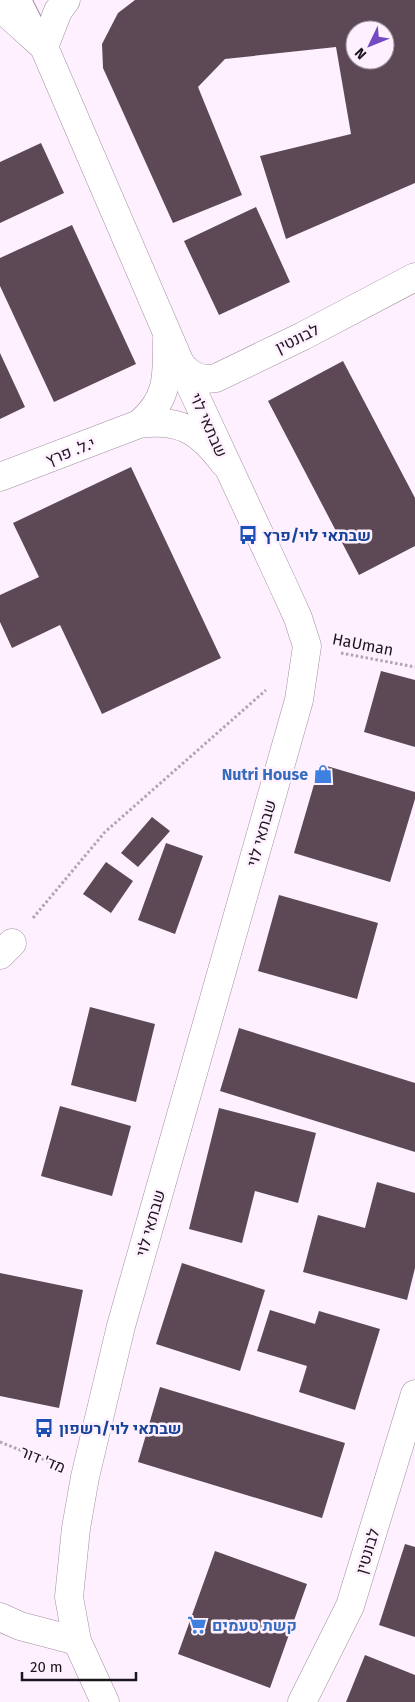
<svg xmlns="http://www.w3.org/2000/svg" width="415" height="1702" font-family="'Fira Sans',Heebo,sans-serif">
  <rect width="100%" height="100%" fill="#fef0ff"/>
  <!-- building -->
  <path fill="#5c4955" fill-rule="evenodd" d="M135 0H415V183L286 239 260 156 351 134 336 47 225 59 198 87 242 195 173 223 103 68 102 44 118 13ZM355 30H385V60H355Z
    M41 143 64 193 0 223V162Z
    M256 207 290 282 219 315 184 241Z
    M72 225 136 364 54 402 0 286V258Z
    M0 353 25 407 0 419Z
    M343 361 415 498V546L359 575 268 401Z
    M131 467 221 658 102 714 60 625 12 648 0 622V595L39 577 13 523Z
    M381 671 415 680V747L364 732Z
    M320 764 415 792V799L390 882 294 853Z
    M152 817 170 831 138 867 121 853Z
    M166 843 203 856 175 934 138 920Z
    M106 862 133 881 111 913 83 894Z
    M279 895 378 923 357 999 258 971Z
    M90 1007 155 1024 136 1102 71 1085Z
    M239 1028 415 1083V1152L220 1091Z
    M60 1106 131 1126 112 1196 41 1176Z
    M219 1108 316 1133 298 1203 255 1191 242 1243 189 1229Z
    M377 1182 415 1193V1268L407 1300 303 1272 318 1215 365 1228Z
    M182 1263 265 1290 240 1371 156 1344Z
    M0 1273 83 1290 59 1408 0 1396Z
    M270 1310 315 1324 319 1311 380 1329 355 1410 299 1392 307 1366 257 1351Z
    M160 1387 345 1443 322 1518 138 1462Z
    M405 1544 415 1547V1637L379 1625Z
    M215 1551 307 1584 270 1688 178 1654Z
    M365 1655 415 1675V1702H346Z"/>
  <g fill="none" stroke-linecap="round" stroke-linejoin="round">
    <!-- lane casing -->
    <g stroke="#9f8fa0" stroke-width="22">
      <path id="lane" d="M21 0 39 36"/>
    </g>
    <!-- street casing -->
    <g stroke="#9f8fa0" stroke-width="29">
      <path id="street" d="M180 363C190 376 201 381 216 378L303 336 415 277
        M139 424C169 399 167 376 167 340
        M0 477 139 424C180 418 200 431 224 463
        M0 955 12 943
        M0 1617 20 1626 77 1641
        M302 1702 350 1606 415 1394"/>
    </g>
    <!-- secondary casing -->
    <g stroke="#9f8fa0" stroke-width="29">
      <path id="secondary" d="M66 0 58 11 44 47 180 363 284 587 298 618 307 646 299 700 121 1326 85 1477 76 1528 69 1597 77 1641 105 1702
        M0 7 44 47"/>
    </g>
    <!-- path -->
    <path stroke="#b0a5b1" stroke-width="3" stroke-dasharray="2.5 2.5" stroke-linecap="butt" d="M341 653 415 667
      M33 918 105 832 266 690
      M0 1442 55 1464"/>
    <!-- lane -->
    <use href="#lane" stroke="#fff" stroke-width="20"/>
    <!-- street -->
    <use href="#street" stroke="#fff" stroke-width="28"/>
    <!-- secondary -->
    <use href="#secondary" stroke="#fff" stroke-width="28"/>
  </g>
  <!-- icons -->
  <defs>
    <g id="bus-bare" transform="scale(1.5)"><path d="M-5-6H5V4H4V6H2V4H-2V6H-4V4H-5ZM-3.5-4V0h7V-4ZM-3.5 1.2v1.5H-2V1.2ZM2 1.2v1.5H3.5V1.2Z" fill="#1a4fb4" stroke="#fef0ff" stroke-width="2.5" paint-order="stroke"/></g>
    <g id="shop-bare" transform="scale(1.5)"><path d="M-5-2.5h2.3a2.7 3.5 0 0 1 5.4 0H5L5.5 6h-11ZM-1.5-2.5h3a1.5 2.3 0 0 0-3 0Z" fill="#3f7fe0" stroke="#fef0ff" stroke-width="2.5" paint-order="stroke"/></g>
    <g id="supermarket-bare" transform="scale(1.5)"><path d="M-6-5.5h2.5l.6 2H6L4.5 2H-2.5L-4.4-4H-6ZM-1.5 3.2a1.3 1.3 0 1 0 .1 0ZM3 3.2a1.3 1.3 0 1 0 .1 0Z" fill="#3f7fe0" stroke="#fef0ff" stroke-width="2.5" paint-order="stroke"/></g>
  </defs>
  <g fill-rule="evenodd">
    <use href="#bus-bare" x="248" y="535"/>
    <use href="#shop-bare" x="323" y="774"/>
    <use href="#bus-bare" x="44" y="1428"/>
    <use href="#supermarket-bare" x="197" y="1625"/>
  </g>
  <g text-anchor="middle" stroke-width="5" stroke-linejoin="round" paint-order="stroke">
    <!-- street labels -->
    <g font-size="16" fill="#1b151c" stroke="#fef0ff">
      <text transform="translate(297 338) rotate(-26)" y="6">לבונטין</text>
      <text transform="translate(209 425) rotate(66)" y="6">שבתאי לוי</text>
      <text transform="translate(70 451) rotate(-21)" y="6">י.ל. פרץ</text>
      <text transform="translate(363 644) rotate(11)" y="6">HaUman</text>
      <text transform="translate(261 833) rotate(-74)" y="6">שבתאי לוי</text>
      <text transform="translate(150 1223) rotate(-74)" y="6">שבתאי לוי</text>
      <text transform="translate(43 1459) rotate(22)" y="6">מד' דור</text>
      <text transform="translate(367 1551) rotate(-73)" y="6">לבונטין</text>
    </g>
    <!-- transit labels -->
    <g font-size="16" font-weight="bold" fill="#164399" stroke="#fef0ff" text-anchor="start">
      <text x="263" y="541">שבתאי לוי/פרץ</text>
      <text x="59" y="1434">שבתאי לוי/רשפון</text>
    </g>
    <!-- shop labels -->
    <g font-size="16" font-weight="bold" fill="#366cbe" stroke="#fef0ff" text-anchor="end">
      <text x="308" y="780">Nutri House</text>
      <text x="212" y="1631" text-anchor="start">קשת טעמים</text>
    </g>
  </g>
  <!-- north arrow -->
  <g transform="translate(370 45) rotate(227)"><circle r="24" fill="#fef0ff" stroke="#a398a4"/>
  <path d="M0-4L9 19L0 12L-9 19Z" fill="#734ac2"/>
  <text y="-8" font-size="14" font-weight="bold" text-anchor="middle" fill="#1b151c">N</text>
  </g>
  <!-- scale -->
  <path d="M22 1672v8h114v-8" fill="none" stroke="#1b151c" stroke-width="2.5"/>
  <text x="30" y="1672" font-size="15" fill="#1b151c" stroke="#fef0ff" stroke-width="4" paint-order="stroke">20 m</text>
</svg>
